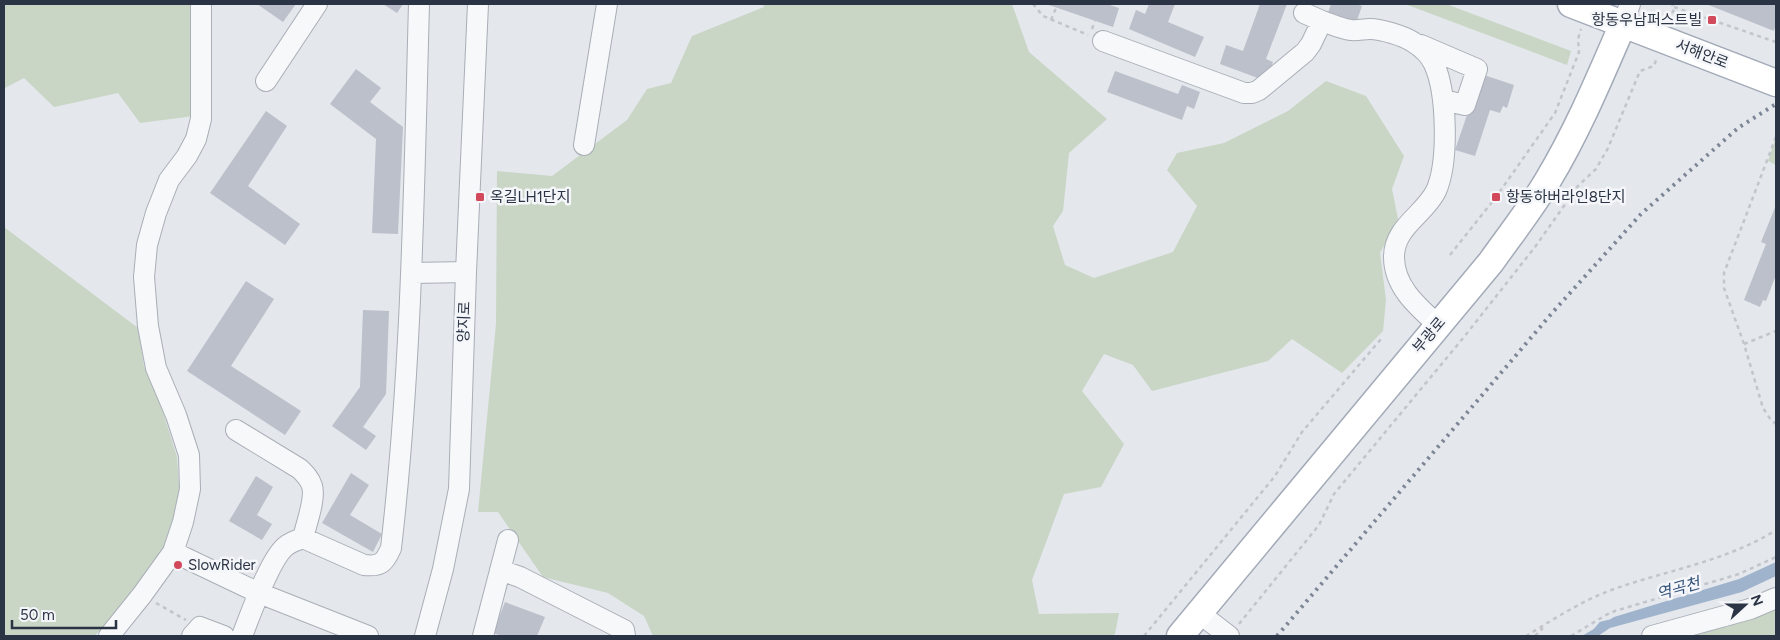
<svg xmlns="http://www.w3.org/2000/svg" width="1780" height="640" font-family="Figtree,'Noto Sans KR',sans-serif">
  <rect width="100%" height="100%" fill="#e4e7ec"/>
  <!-- green -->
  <path fill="#c9d6c5" d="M4 4H196L194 116 140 123 118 93 54 107 24 78 5 88Z
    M763 4H1012L1029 52 1107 119 1069 153 1063 211 1053 226 1065 265 1094 278 1173 252 1197 206 1167 170 1177 153 1224 143 1288 111 1326 81 1366 96 1404 156 1392 189 1398 219 1380 253 1386 300 1383 331 1342 373 1292 339 1268 361 1152 391 1133 365 1104 354 1082 391 1124 444 1101 487 1064 494 1032 580 1039 614 1119 613 1115 634 1111 636H653L644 616 608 593 543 577 498 512H478L496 324 497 171 552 176 627 120 647 89 671 83 692 36 764 7Z
    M1405 4H1446L1571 51 1567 65Z
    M1776 137V165L1768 161Z
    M4 227 138 328 144 366 163 412 177 457 180 499 163 552 95 636H4Z
    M1776 604V636H1667Z"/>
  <!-- water -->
  <path fill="#9fb4cc" d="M1776 562V576L1742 592 1610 628 1598 636H1582L1614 617 1739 579Z"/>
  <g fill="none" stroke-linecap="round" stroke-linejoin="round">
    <!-- stream -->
    <path stroke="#9fb4cc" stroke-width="4.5" d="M1591 636 1601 624 1609 622"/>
  </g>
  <!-- building -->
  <path fill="#bbc0ca" d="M257 4H296L283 22Z
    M383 4H403L397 13Z
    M1046 4H1107L1119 8 1113 27Z
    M1149 4H1175L1168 22 1204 37 1195 57 1129 29 1136 10 1145 14Z
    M1260 4H1287L1266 59 1273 62 1266 81 1220 64 1226 45 1243 51Z
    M1331 4H1355L1362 6 1356 23 1328 13Z
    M1706 4H1776V23L1774 31Z
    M356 69 381 88 370 102 403 127 398 234 372 233 376 139 330 104Z
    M1115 71 1178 94 1182 85 1200 92 1194 109 1187 106 1182 120 1107 92Z
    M1481 74 1514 85 1507 108 1503 106 1500 113 1490 110 1475 156 1455 150Z
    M266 111 287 126 248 186 300 224 285 245 210 193Z
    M1776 205 1775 245 1776 246V275L1766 301 1763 300 1760 307 1744 300 1766 244 1761 242Z
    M246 281 274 299 231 366 301 411 285 435 187 371Z
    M363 310 389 311 386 394 363 427 376 436 366 450 332 426 360 387Z
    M351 473 369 485 350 515 382 534 373 552 322 523Z
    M256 476 273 487 257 515 272 524 262 540 229 521Z
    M505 602 545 617 537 636H502L493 633Z"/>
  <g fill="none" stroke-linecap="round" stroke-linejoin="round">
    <!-- minor casing -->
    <g stroke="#a9aeb7" stroke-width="22">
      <path id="minor" d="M1304 13 1322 21
        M1623 24 1630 4
        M1103 41 1244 93H1252L1259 90 1305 52 1311 44 1322 21C1331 24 1341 29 1351 30 1357 31 1363 29 1370 29 1381 29 1404 36 1413 42 1421 47 1430 55 1434 64 1447 92 1449 162 1436 191 1424 215 1394 227 1394 257 1394 287 1418 307 1438 325
        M1421 45 1477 69 1465 105 1443 100
        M266 81 317 4
        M584 145 607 4
        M412 273 466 272
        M236 430 300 469C305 474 310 479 312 486 316 498 306 525 303 538 297 540 291 542 286 546 270 558 250 616 242 636
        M303 538 364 565C381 567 385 562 391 548 412 367 414 185 419 4
        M173 552 259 593 368 636
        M500 570 520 577 624 630 625 636
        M1199 613 1229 636
        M109 636 142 595 173 552 183 522 190 489 189 455 176 415 156 368 148 326 144 277 147 245 156 213 169 180 187 156 196 139 201 119V4
        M192 636 200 627 224 636
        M425 636 443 569 459 489 466 272 478 4
        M483 636 508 540
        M1652 636 1750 609 1776 598"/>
    </g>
    <!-- major casing -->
    <g stroke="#a3abb8" stroke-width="29">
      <path id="major" d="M1571 4 1776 83
        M1180 636 1491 262C1510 235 1531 209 1548 180 1578 130 1600 77 1623 24"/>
    </g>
    <!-- path -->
    <path stroke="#c2c5cb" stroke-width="2.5" stroke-dasharray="4 4" stroke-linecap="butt" d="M1033 4 1043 16 1088 35
      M1674 7 1776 42
      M1051 20 1056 8
      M1670 21 1674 8 1672 4
      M1092 29 1095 21
      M1776 137 1724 273V288L1744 344 1763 408 1771 420 1776 424
      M1450 255 1496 197 1555 113 1579 52 1578 39 1581 29
      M1744 344 1776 331
      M156 603 186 620
      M1239 624 1319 525 1334 494 1464 337 1535 247 1578 186 1596 169 1608 148 1640 71 1654 66 1657 57
      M1144 636 1275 476 1302 432 1381 339
      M1526 636C1554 619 1583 600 1614 589 1668 570 1727 561 1776 530
      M1535 636 1543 628
      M1571 636 1606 615 1615 611 1739 574 1776 557"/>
    <!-- minor -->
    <use href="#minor" stroke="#f7f8fa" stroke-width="20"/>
    <!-- major -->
    <use href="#major" stroke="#fff" stroke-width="26"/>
    <!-- rail -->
    <path stroke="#7d8696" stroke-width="4" stroke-dasharray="2.5 5" stroke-linecap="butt" d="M1277 636 1552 313 1641 214 1738 128 1776 104"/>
  </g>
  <!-- markers -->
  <g fill="#d1495b" stroke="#f4f6f9" stroke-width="2">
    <rect x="1707" y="15" width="10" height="10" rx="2.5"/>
    <rect x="475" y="192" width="10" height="10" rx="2.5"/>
    <rect x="1491" y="192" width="10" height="10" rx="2.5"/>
    <circle cx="178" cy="565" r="5"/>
  </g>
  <g text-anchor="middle" stroke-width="5" stroke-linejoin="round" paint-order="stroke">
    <!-- poi labels -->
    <g font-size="15" fill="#2b3445" stroke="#f4f6f9" text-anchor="start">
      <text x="1702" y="25" text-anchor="end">항동우남퍼스트빌</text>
      <text x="490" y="202">옥길LH1단지</text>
      <text x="1506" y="202">항동하버라인8단지</text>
      <text x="188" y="570">SlowRider</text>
    </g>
    <!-- street labels -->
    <g font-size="15" fill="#2b3445" stroke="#f4f6f9">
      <text transform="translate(1702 54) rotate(21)" y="5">서해안로</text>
      <text transform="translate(464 322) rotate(-88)" y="5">양지로</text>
      <text transform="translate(1429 335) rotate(-50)" y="5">부광로</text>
    </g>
    <!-- water labels -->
    <g font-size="16" font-style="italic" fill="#34527a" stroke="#f4f6f9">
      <text transform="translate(1678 588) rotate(-16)" y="6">역곡천</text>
    </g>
  </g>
  <!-- border -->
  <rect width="1780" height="640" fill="none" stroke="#2b3445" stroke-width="10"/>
  <!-- north arrow -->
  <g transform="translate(1745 605) rotate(69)" stroke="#f4f6f9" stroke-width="4" paint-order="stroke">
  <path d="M0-4L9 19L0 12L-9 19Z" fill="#2b3445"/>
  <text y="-8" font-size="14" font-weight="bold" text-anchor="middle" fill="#2b3445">N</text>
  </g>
  <!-- scale -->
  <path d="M12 620v8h104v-8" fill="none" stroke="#2b3445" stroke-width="2.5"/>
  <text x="20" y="620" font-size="15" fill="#2b3445" stroke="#f4f6f9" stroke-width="4" paint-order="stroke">50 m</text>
</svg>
